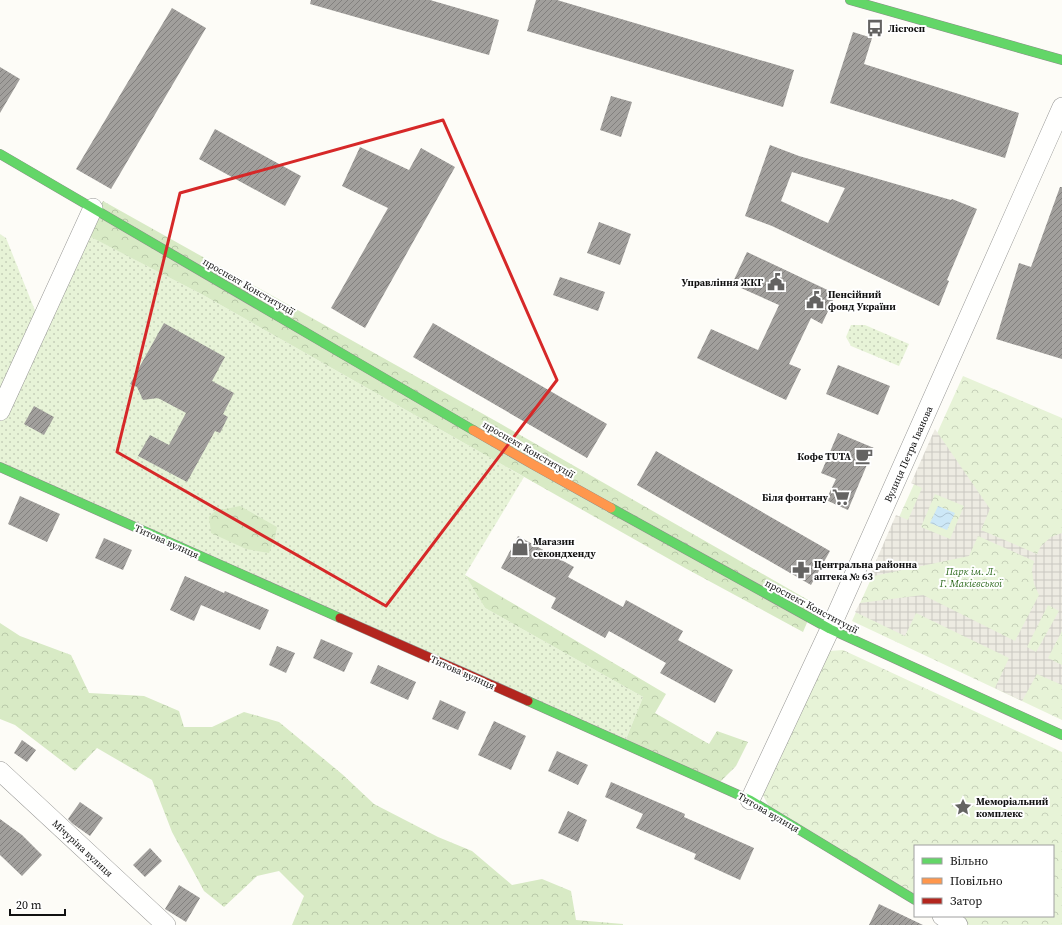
<svg xmlns="http://www.w3.org/2000/svg" width="1062" height="925" font-family="'Source Serif 4',serif">
  <defs>
    <pattern id="grass-dots" width="8" height="8" patternUnits="userSpaceOnUse"><rect width="8" height="8" fill="#e7f3d7"/><path d="M2 2h.1M6 6h.1" fill="none" stroke="#c5cfb8" stroke-width="1.8" stroke-linecap="round"/></pattern>
    <pattern id="forest-crowns" width="20" height="18" patternUnits="userSpaceOnUse"><rect width="20" height="18" fill="#d8eac5"/><path d="M2 6a3 3 0 1 1 6 0M12 15a3 3 0 1 1 6 0" fill="none" stroke="#b8c8a8"/></pattern>
    <pattern id="park-crowns" width="20" height="18" patternUnits="userSpaceOnUse"><rect width="20" height="18" fill="#e7f3d7"/><path d="M2 6a3 3 0 1 1 6 0M12 15a3 3 0 1 1 6 0" fill="none" stroke="#c5cfb8"/></pattern>
    <pattern id="plaza-grid" width="8" height="8" patternUnits="userSpaceOnUse"><rect width="8" height="8" fill="#edebe2"/><path d="M0 4h8M4 0v8" fill="none" stroke="#cac8c1"/></pattern>
    <pattern id="water-waves" width="16" height="10" patternUnits="userSpaceOnUse"><rect width="16" height="10" fill="#cde8f7"/><path d="M0 5q4-4 8 0t8 0" fill="none" stroke="#afc6d3"/></pattern>
    <pattern id="building-hatch" width="6" height="6" patternUnits="userSpaceOnUse"><rect width="6" height="6" fill="#a19f9c"/><path d="M-1 1l2-2M0 6l6-6M5 7l2-2" fill="none" stroke="#82807e"/></pattern>
  </defs>
  <rect width="100%" height="100%" fill="#fdfcf7"/>
  <!-- grass -->
  <path fill="url(#grass-dots)" d="M82 232 203 295 524 477 465 575 485 608 643 697 624 744 0 467V234L6 238 40 323Z
    M851 325H865L909 344 899 366 851 346 846 337Z"/>
  <!-- forest -->
  <path fill="url(#forest-crowns)" d="M103 201 501 424 815 604 803 632 685 568 203 295 87 235Z
    M240 506 277 527 275 537 269 553 246 549 211 533 209 517 215 511Z
    M465 575 666 694 655 713 709 744 717 731 748 742 736 766 717 785 624 744 643 697 485 608Z
    M0 623 20 636 71 655 89 693 144 696 179 711 184 727H212L244 712 279 722 342 774 374 804 438 837 472 851 512 885 542 879 571 891 576 920 623 924V925H292L304 896 279 871 257 876 224 907 204 891 172 832 152 780 97 748 75 771 15 725 0 719Z"/>
  <!-- park -->
  <path fill="url(#park-crowns)" d="M963 376 1062 418V720L852 621Z
    M843 650 1062 752V925H959L944 916H1053V846H915V899L772 813 763 795 829 651Z"/>
  <!-- plaza -->
  <path fill="url(#plaza-grid)" fill-rule="evenodd" d="M935 429 990 509 981 530 1037 554 1041 546 1051 537 1062 533V631L1048 658 1062 665V685L1037 674 1022 701 995 688 1009 658 916 613 905 636 855 612 860 603 923 595 1015 641 1039 595 1034 584 1032 570 1034 561 978 536 969 556 869 577 896 515 908 520 922 488 911 483ZM935 494 964 506 950 539 921 527ZM1048 605 1059 611 1036 652 1027 647Z"/>
  <!-- water -->
  <path fill="url(#water-waves)" d="M938 506 955 513 947 530 930 523Z"/>
  <!-- building -->
  <path fill="url(#building-hatch)" fill-rule="evenodd" d="M311 0H430L499 20 489 55 310 4Z
    M536 0H557L794 70 783 107 527 31Z
    M172 8 206 28 111 189 76 169Z
    M853 32 872 38 864 64 1019 113 1005 158 830 103Z
    M0 67 20 79 0 113Z
    M611 96 632 102 621 137 600 130Z
    M215 129 301 176 285 206 199 159Z
    M770 145 799 156 951 200 952 199 977 209 947 280 949 281 939 306 772 226 745 216ZM792 172 845 188 828 223 781 201Z
    M360 147 409 170 421 148 455 167 365 328 331 308 388 208 342 186Z
    M1060 187H1062V359L996 339 1019 263 1031 267Z
    M599 222 631 234 620 265 587 253Z
    M747 252 836 294 822 324 811 318 789 364 801 369 786 400 697 358 711 329 758 350 779 305 732 284Z
    M560 277 605 292 598 311 553 295Z
    M164 323 225 357 212 381 234 393 223 414 228 417 220 433 215 431 187 482 138 456 150 435 169 445 186 413 158 398 143 400 137 387 130 384Z
    M433 323 607 424 587 458 413 357Z
    M838 365 890 386 878 415 826 394Z
    M34 406 54 417 44 435 24 424Z
    M838 433 874 448 848 510 826 500 836 479 821 473Z
    M656 451 830 551 811 585 637 485Z
    M20 496 60 514 47 542 8 524Z
    M518 536 574 567 568 577 623 607 626 600 683 631 678 640 733 670 715 703 660 673 666 663 609 631 605 638 551 608 556 598 501 568Z
    M104 538 132 550 123 570 95 558Z
    M185 576 224 593 225 591 269 610 260 630 201 605 194 621 170 610Z
    M321 639 353 653 344 672 313 658Z
    M277 646 295 653 286 673 269 665Z
    M378 665 416 682 408 700 370 683Z
    M440 700 466 712 458 730 432 719Z
    M494 721 526 736 511 770 478 755Z
    M22 740 36 750 27 762 14 753Z
    M557 751 588 765 578 785 548 771Z
    M611 782 685 814 684 817 754 848 740 880 694 859 696 854 636 828 643 814 605 797Z
    M80 802 103 818 90 836 73 824 68 819Z
    M568 811 587 820 578 842 558 833Z
    M0 819 22 835 42 855 22 876 0 855Z
    M150 848 162 861 145 877 133 865Z
    M179 885 200 898 186 922 165 909Z
    M879 904 923 925H869Z"/>
  <g fill="none" stroke-linecap="round" stroke-linejoin="round">
    <!-- street casing -->
    <g stroke="#979795" stroke-width="20">
      <path id="street" d="M0 411 93 208
        M0 771 166 925
        M750 800 830 629 1062 107
        M942 916 958 925"/>
    </g>
    <!-- fast casing -->
    <g stroke="#8e8d8b" stroke-width="10">
      <path id="fast" d="M850 0 1062 60
        M0 154 473 430
        M0 467 340 618
        M611 508 830 629 1062 735
        M528 701 750 800 915 900"/>
    </g>
    <!-- slow casing -->
    <g stroke="#8e8d8b" stroke-width="10">
      <path id="slow" d="M473 430 532 464 611 508"/>
    </g>
    <!-- jam casing -->
    <g stroke="#8e8d8b" stroke-width="10">
      <path id="jam" d="M340 618 528 701"/>
    </g>
    <!-- street -->
    <use href="#street" stroke="#fffffe" stroke-width="19"/>
    <!-- fast -->
    <use href="#fast" stroke="#63d668" stroke-width="9"/>
    <!-- slow -->
    <use href="#slow" stroke="#ff974d" stroke-width="9"/>
    <!-- jam -->
    <use href="#jam" stroke="#b3261e" stroke-width="9"/>
  </g>
  <!-- marked area -->
  <path fill="none" stroke="#d62828" stroke-width="3" stroke-linejoin="round" d="M443 120 557 380 386 606 117 452 180 193Z"/>
  <!-- icons -->
  <defs>
    <g id="bus-bare" transform="scale(1.38)"><path d="M-5-6H5V4H4V6H2V4H-2V6H-4V4H-5ZM-3.5-4V0h7V-4ZM-3.5 1.2v1.5H-2V1.2ZM2 1.2v1.5H3.5V1.2Z" fill="#646362" stroke="#fff" stroke-width="2.5" paint-order="stroke"/></g>
    <g id="civic-bare" transform="scale(1.38)"><path d="M-.6-6.5H3V-4.5H.6V-3L4-1V1h2V6H-6V1h2V-1L-.6-3ZM-1.2 2.5V6h2.4V2.5Z" fill="#646362" stroke="#fff" stroke-width="2.5" paint-order="stroke"/></g>
    <g id="cafe-bare" transform="scale(1.38)"><path d="M-5.5-4.5H6V0H3Q3 3.5 0 3.5H-2.5Q-5.5 3.5-5.5 0ZM3-3.2v2h1.7v-2ZM-6 4.5H4V6H-6Z" fill="#646362" stroke="#fff" stroke-width="2.5" paint-order="stroke"/></g>
    <g id="supermarket-bare" transform="scale(1.38)"><path d="M-6-5.5h2.5l.6 2H6L4.5 2H-2.5L-4.4-4H-6ZM-1.5 3.2a1.3 1.3 0 1 0 .1 0ZM3 3.2a1.3 1.3 0 1 0 .1 0Z" fill="#646362" stroke="#fff" stroke-width="2.5" paint-order="stroke"/></g>
    <g id="shop-bare" transform="scale(1.38)"><path d="M-5-2.5h2.3a2.7 3.5 0 0 1 5.4 0H5L5.5 6h-11ZM-1.5-2.5h3a1.5 2.3 0 0 0-3 0Z" fill="#646362" stroke="#fff" stroke-width="2.5" paint-order="stroke"/></g>
    <g id="pharmacy-bare" transform="scale(1.38)"><path d="M-2-6h4v4h4v4h-4v4h-4v-4h-4v-4h4Z" fill="#646362" stroke="#fff" stroke-width="2.5" paint-order="stroke"/></g>
    <g id="sight-bare" transform="scale(1.38)"><path d="M0-6L1.8-2.2L6-1.7L2.9 1.2L3.7 5.4L0 3.3L-3.7 5.4L-2.9 1.2L-6-1.7L-1.8-2.2Z" fill="#646362" stroke="#fff" stroke-width="2.5" paint-order="stroke"/></g>
  </defs>
  <g fill-rule="evenodd">
    <use href="#bus-bare" x="875" y="28"/>
    <use href="#civic-bare" x="776" y="282"/>
    <use href="#civic-bare" x="815" y="300"/>
    <use href="#cafe-bare" x="864" y="456"/>
    <use href="#supermarket-bare" x="841" y="497"/>
    <use href="#shop-bare" x="520" y="547"/>
    <use href="#pharmacy-bare" x="801" y="570"/>
    <use href="#sight-bare" x="963" y="807"/>
  </g>
  <g text-anchor="middle" stroke-width="4" stroke-linejoin="round" paint-order="stroke">
    <!-- poi labels -->
    <g font-size="10" font-weight="bold" fill="#111" stroke="#fff" text-anchor="start">
      <text x="888" y="32">Лісгосп</text>
      <text x="763" y="286" text-anchor="end">Управління ЖКГ</text>
      <text x="828" y="298">Пенсійний<tspan x="828" dy="12">фонд України</tspan></text>
      <text x="851" y="460" text-anchor="end">Кофе TUTA</text>
      <text x="828" y="501" text-anchor="end">Біля фонтану</text>
      <text x="533" y="545">Магазин<tspan x="533" dy="12">секондхенду</tspan></text>
      <text x="814" y="568">Центральна районна<tspan x="814" dy="12">аптека № 63</tspan></text>
      <text x="976" y="805">Меморіальний<tspan x="976" dy="12">комплекс</tspan></text>
    </g>
    <!-- street labels -->
    <g font-size="10" fill="#111" stroke="#fff">
      <text transform="translate(249 286) rotate(30)" y="4">проспект Конституції</text>
      <text transform="translate(529 449) rotate(30)" y="4">проспект Конституції</text>
      <text transform="translate(908 454) rotate(-66)" y="4">Вулиця Петра Іванова</text>
      <text transform="translate(167 541) rotate(24)" y="4">Титова вулиця</text>
      <text transform="translate(812 606) rotate(28)" y="4">проспект Конституції</text>
      <text transform="translate(463 672) rotate(24)" y="4">Титова вулиця</text>
      <text transform="translate(769 812) rotate(30)" y="4">Титова вулиця</text>
      <text transform="translate(83 848) rotate(43)" y="4">Мічуріна вулиця</text>
    </g>
    <!-- park labels -->
    <g font-size="10" font-style="italic" fill="#2f6b1f" stroke="#fff">
      <text x="971" y="575">Парк ім. Л.<tspan x="971" dy="12">Г. Макієвської</tspan></text>
    </g>
  </g>
  <!-- legend -->
  <rect x="914" y="845" width="140" height="72" fill="#ffffff" stroke="#a0a0a0"/>
  <rect x="922" y="858" width="20" height="6" fill="#63d668" stroke="#a0a0a0"/>
  <text x="950" y="865" font-size="12" fill="#111111">Вільно</text>
  <rect x="922" y="878" width="20" height="6" fill="#ff974d" stroke="#a0a0a0"/>
  <text x="950" y="885" font-size="12" fill="#111111">Повільно</text>
  <rect x="922" y="898" width="20" height="6" fill="#b3261e" stroke="#a0a0a0"/>
  <text x="950" y="905" font-size="12" fill="#111111">Затор</text>
  <!-- scale -->
  <path d="M10 909v6h55v-6" fill="none" stroke="#111111" stroke-width="2"/>
  <text x="16" y="909" font-size="12" fill="#111111" stroke="#ffffff" stroke-width="3" paint-order="stroke">20 m</text>
</svg>
